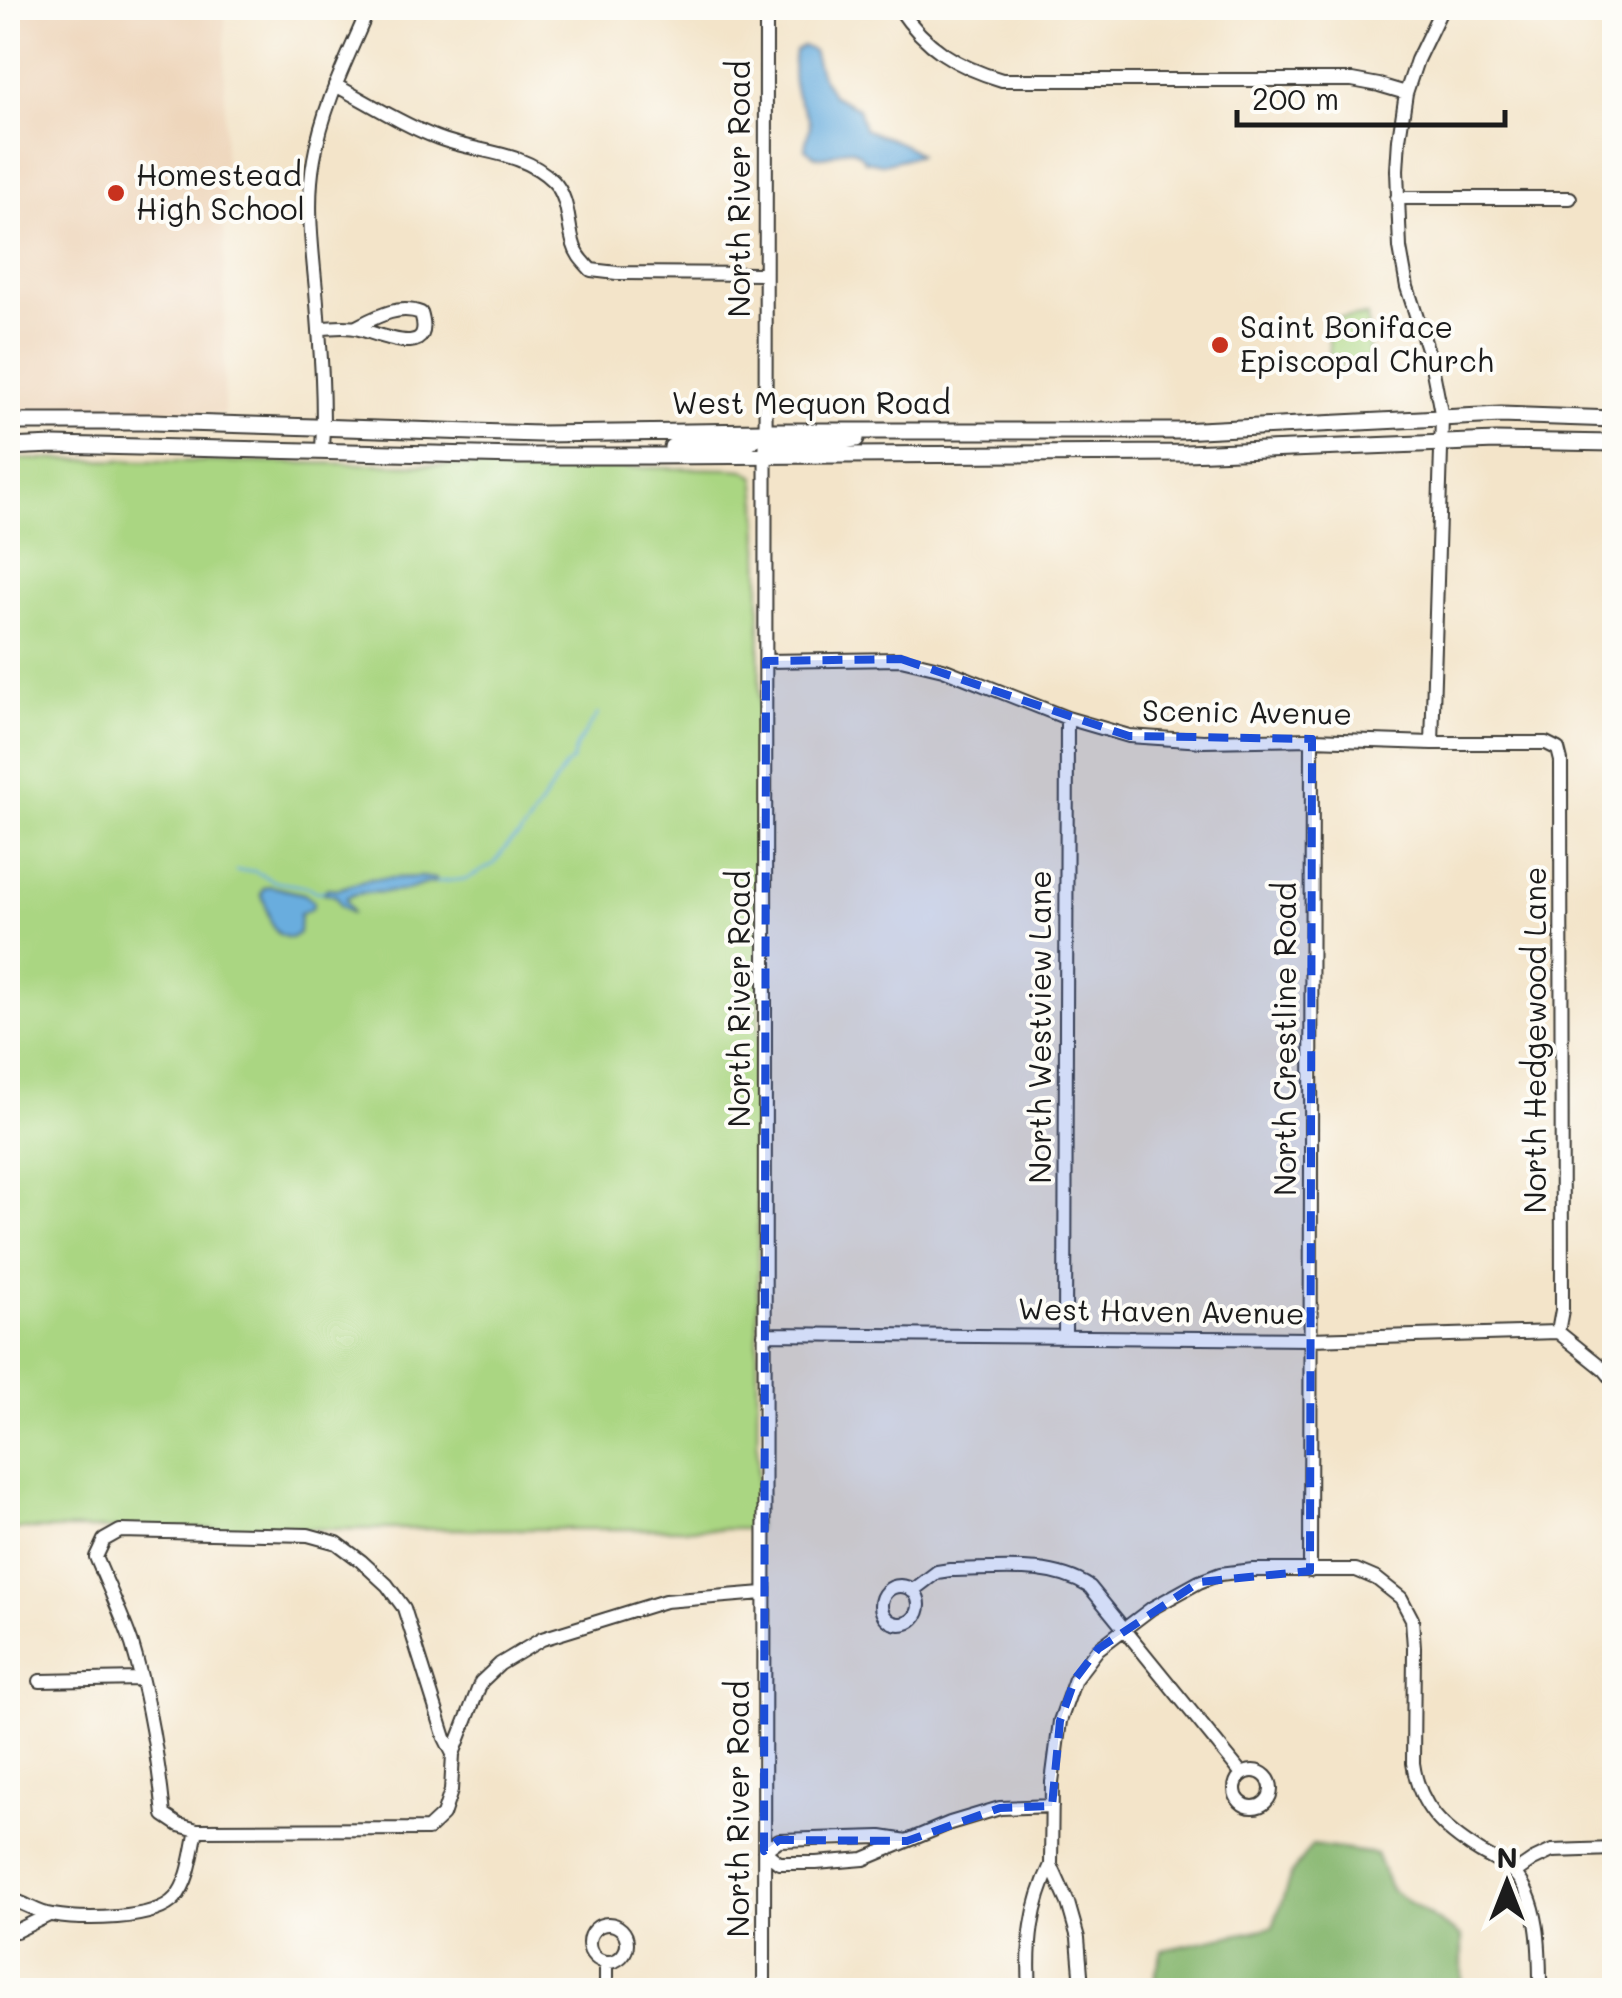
<svg xmlns="http://www.w3.org/2000/svg" width="1622" height="1998" font-family="Mali,sans-serif">
  <rect width="100%" height="100%" fill="#fdfcf7"/>
  <filter id="ink" filterUnits="userSpaceOnUse"><feTurbulence type="fractalNoise" baseFrequency=".01" numOctaves="2"/><feDisplacementMap in="SourceGraphic" scale="20" xChannelSelector="R" yChannelSelector="G"/><feConvolveMatrix kernelMatrix="1 2 1 2 8 2 1 2 1" color-interpolation-filters="sRGB"/></filter>
  <filter id="wash" filterUnits="userSpaceOnUse"><feTurbulence type="fractalNoise" baseFrequency=".0048" numOctaves="4" result="noise"/><feDisplacementMap in="SourceGraphic" scale="40" xChannelSelector="R" yChannelSelector="G"/><feGaussianBlur stdDeviation="2.25" result="paint"/><feColorMatrix in="noise" values="0 0 0 0 0 0 0 0 0 0 0 0 0 0 0 0 0 1.4 0 .05"/><feComposite in="paint" operator="in"/></filter>
  <g filter="url(#wash)">
    <rect width="100%" height="100%" fill="#f3e4c9"/>
    <!-- built -->
    <path fill="#eed6bb" d="M8 8H225L224 414 8 410Z"/>
    <!-- green -->
    <path fill="#aad682" stroke="#63794f" stroke-width="2.5" d="M1367 316 1370 364 1331 367 1327 319Z
      M8 459 733 469 744 470 755 477 758 502 760 580 757 1529H8Z"/>
    <!-- forest -->
    <path fill="#87b770" stroke="#526a46" stroke-width="2.5" d="M1312 1845 1376 1854 1391 1890 1462 1937V1990H1151L1162 1950 1273 1927 1291 1874Z"/>
    <!-- water -->
    <path fill="#69adde" stroke="#42647d" stroke-width="2.5" d="M803 46 813 51 820 73 833 96 858 108 864 129C883 138 902 140 919 155L883 164 865 161C846 136 837 159 820 157 814 157 810 152 805 149 805 140 810 132 810 124 809 116 803 108 799 101 792 85 792 68 795 51Z
      M422 877 435 879 436 882C425 883 416 888 405 890 385 895 367 889 347 897L346 900 353 914 340 905 336 896 324 893 327 888 338 889 370 879Z
      M270 886 304 894 314 902 312 908 300 914 299 933 291 938C267 936 271 912 261 894L264 888Z"/>
    <g fill="none" stroke-linecap="round" stroke-linejoin="round">
      <!-- stream -->
      <path stroke="#69adde" stroke-width="2.5" d="M236 871H254L276 882 308 887 316 892 324 891
        M436 882 467 879 494 864 509 843 519 836 528 825 565 766 572 761 577 745 598 714"/>
    </g>
  </g>
  <g filter="url(#ink)">
    <g fill="none" stroke-linecap="round" stroke-linejoin="round">
      <!-- minor casing -->
      <g stroke="#3c3a36" stroke-width="16">
        <path id="minor" d="M899 8C925 47 957 67 1002 80H1352L1379 85 1406 93
          M335 85C369 103 403 125 438 138 476 153 522 150 553 181 570 198 567 225 574 245 577 256 584 262 591 270L617 273 765 274
          M1397 198H1570
          M319 328C332 328 347 325 359 329 379 334 436 361 421 313 398 304 376 317 356 327
          M322 451C325 398 320 343 316 290 312 247 306 202 314 159 323 105 348 57 369 8
          M766 661 901 659 943 669 1067 718 1129 736 1203 741 1312 739 1432 743H1546L1558 749 1561 761 1562 1310 1558 1332
          M1432 743 1442 418 1431 361 1407 287 1400 248 1397 170 1399 139 1406 93 1417 60 1442 8
          M1558 1332 1604 1369
          M764 1334 1310 1339 1558 1332
          M1065 1336 1067 718
          M1614 1370 1604 1369 1614 1381
          M1310 1571 1312 739
          M881 1605a19 19 0 1 1 38 0a19 19 0 1 1-38 0Z
          M912 1591 937 1572 950 1570C996 1570 1049 1561 1090 1587L1242 1774
          M40 1681 141 1679
          M453 1754 445 1738 404 1608 387 1585 361 1561 337 1543 308 1535 120 1531 104 1540 96 1557C108 1586 122 1615 132 1644 149 1700 158 1757 164 1815L179 1825 197 1830 428 1829 443 1815 451 1791 453 1754 481 1682 500 1664 542 1639 665 1601 763 1593
          M1235 1789a18 18 0 1 1 36 0a18 18 0 1 1-36 0Z
          M907 1841 881 1837 779 1840 764 1851 779 1863H816L864 1859 950 1823 1000 1808 1052 1806
          M1514 1873 1533 1860 1552 1851 1614 1849
          M8 1899C25 1902 36 1913 52 1915 81 1920 155 1921 175 1898 190 1881 192 1852 197 1830
          M589 1943a19 19 0 1 1 38 0a19 19 0 1 1-38 0Z
          M8 1930 16 1931 49 1915
          M606 1962V1990
          M764 1990C765 1329 764 668 766 8
          M1030 1990C1027 1945 1031 1906 1051 1865
          M1080 1990 1081 1974 1078 1938 1068 1903 1051 1865 1052 1782 1060 1721 1075 1679 1098 1649 1152 1608 1199 1582 1220 1574 1253 1570H1356L1377 1579 1401 1598 1412 1619 1414 1647 1413 1763C1419 1807 1443 1829 1480 1852 1490 1858 1504 1864 1513 1872 1541 1899 1540 1955 1540 1990"/>
      </g>
      <!-- major casing -->
      <g stroke="#3c3a36" stroke-width="19">
        <path id="major" d="M8 422H153L540 434 764 431H1179L1501 415 1614 419
          M8 447 54 445 519 456H649L1186 453 1496 441 1614 443
          M672 447 697 444 747 443 758 437 764 431
          M764 454 772 446 783 442H829L856 439"/>
      </g>
      <!-- minor -->
      <use href="#minor" stroke="#fff" stroke-width="12"/>
      <!-- major -->
      <use href="#major" stroke="#fff" stroke-width="15"/>
    </g>
  </g>
  <!-- marked area -->
  <path fill="#1d4ed8" fill-opacity="0.2" stroke="#1d4ed8" stroke-width="8" stroke-dasharray="20 12" stroke-linejoin="round" d="M901 659 1129 736 1312 739 1310 1571 1199 1582 1098 1649 1075 1679 1060 1721 1052 1806 1000 1808 907 1841 779 1840 764 1851 766 661Z"/>
  <!-- markers -->
  <g fill="#c8321e" stroke="#fdfcf7" stroke-width="4">
    <circle cx="116" cy="193" r="10"/>
    <circle cx="1220" cy="345" r="10"/>
  </g>
  <g text-anchor="middle" stroke-width="8" stroke-linejoin="round" paint-order="stroke">
    <!-- poi labels -->
    <g font-size="30" fill="#1c1c1c" stroke="#fdfcf7" text-anchor="start">
      <text x="136" y="186">Homestead<tspan x="136" dy="34">High School</tspan></text>
      <text x="1240" y="338">Saint Boniface<tspan x="1240" dy="34">Episcopal Church</tspan></text>
    </g>
    <!-- street labels -->
    <g font-size="30" fill="#1c1c1c" stroke="#fdfcf7">
      <text transform="translate(740 189) rotate(-90)" y="10">North River Road</text>
      <text x="811" y="414">West Mequon Road</text>
      <text transform="translate(1247 713) rotate(1)" y="10">Scenic Avenue</text>
      <text transform="translate(740 999) rotate(-90)" y="10">North River Road</text>
      <text transform="translate(1041 1027) rotate(-90)" y="10">North Westview Lane</text>
      <text transform="translate(1286 1039) rotate(-90)" y="10">North Crestline Road</text>
      <text transform="translate(1536 1040) rotate(-90)" y="10">North Hedgewood Lane</text>
      <text transform="translate(1161 1312) rotate(1)" y="10">West Haven Avenue</text>
      <text transform="translate(739 1809) rotate(-90)" y="10">North River Road</text>
    </g>
  </g>
  <!-- margin -->
  <rect width="1622" height="1998" fill="none" stroke="#fdfcf7" stroke-width="40"/>
  <!-- north arrow -->
  <g transform="translate(1507 1883)" stroke="#fdfcf7" stroke-width="8" paint-order="stroke">
  <path d="M0-8L18 38L0 25L-18 38Z" fill="#1c1c1c"/>
  <text y="-15" font-size="28" font-weight="bold" text-anchor="middle" fill="#1c1c1c">N</text>
  </g>
  <!-- scale -->
  <path d="M1237 110v15h268v-15" fill="none" stroke="#1c1c1c" stroke-width="5"/>
  <text x="1252" y="110" font-size="30" fill="#1c1c1c" stroke="#fdfcf7" stroke-width="8" paint-order="stroke">200 m</text>
</svg>
